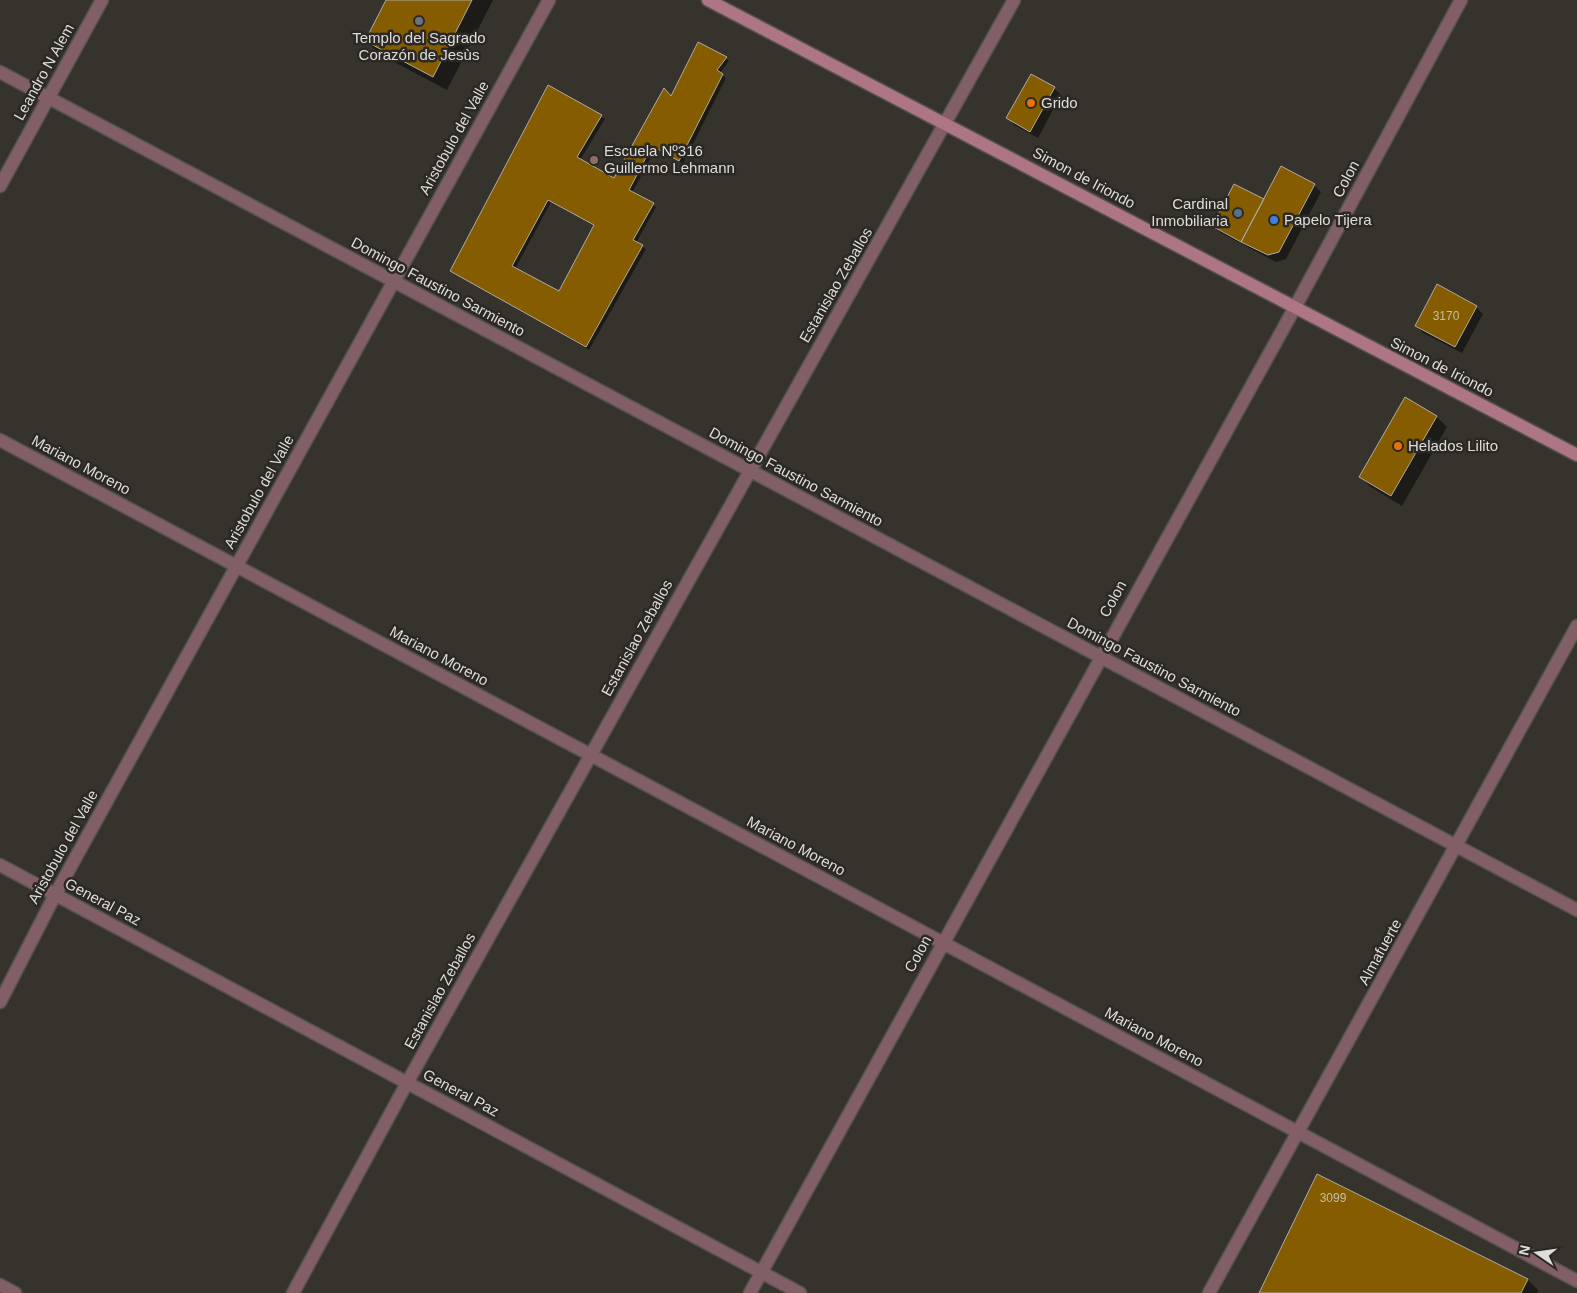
<svg xmlns="http://www.w3.org/2000/svg" width="1577" height="1293" font-family="Helvetica,sans-serif">
  <rect width="100%" height="100%" fill="#36332d"/>
  <!-- shadow -->
  <path fill="#0007" fill-rule="evenodd" d="M387 0H493L447 90 381 55 366 41Z
    M726 58 729 61 720 73 726 78 683 164 656 148 632 193 656 207 636 243 646 249 589 350 455 273 548 86 605 119 580 160 615 180 672 98ZM551 202 595 226 559 293 515 269Z
    M1031 75 1054 88 1061 95 1038 138 1014 125 1008 118Z
    M1314 185 1321 192 1286 259 1276 262 1221 233 1214 226 1264 201Z
    M1476 307 1483 314 1462 353 1423 333 1416 326Z
    M1406 399 1437 417 1447 427 1402 506 1371 487 1360 477Z
    M1318 1176 1528 1280 1538 1290 1537 1293H1260Z"/>
  <!-- building -->
  <path fill="#855d00" stroke="#aeaaa4" fill-rule="evenodd" d="M386 0H472L433 77 365 41Z
    M698 42 727 57 717 70 723 74 679 161 652 146 629 190 654 203 633 240 643 245 586 347 450 271 548 85 602 115 577 157 614 178 664 88 671 96ZM548 200 594 225 559 291 512 266Z
    M1031 74 1055 87 1030 132 1006 118Z
    M1281 166 1315 184 1279 252 1268 255 1241 242Z
    M1234 184 1264 199 1241 242 1212 226Z
    M1437 284 1477 306 1455 347 1415 326Z
    M1405 397 1437 416 1391 496 1359 477Z
    M1317 1174 1528 1279 1521 1293H1259Z"/>
  <g fill="none" stroke-linecap="round" stroke-linejoin="round">
    <!-- minor casing -->
    <g stroke="#54524c" stroke-width="15">
      <path id="minor" d="M0 72 1577 910
        M0 186 102 0
        M0 440 1577 1281
        M0 865 800 1293
        M0 1002 55 895 549 0
        M0 1285 15 1293
        M293 1293 407 1083 1014 0
        M750 1293 1294 309 1461 0
        M1209 1293 1577 626"/>
    </g>
    <!-- secondary casing -->
    <g stroke="#54524c" stroke-width="15">
      <path id="secondary" d="M708 0 1577 455"/>
    </g>
    <!-- minor -->
    <use href="#minor" stroke="#825f67" stroke-width="12"/>
    <!-- secondary -->
    <use href="#secondary" stroke="#ae7684" stroke-width="12"/>
  </g>
  <!-- markers -->
  <circle fill="#6b7280" stroke="#2c2924" stroke-width="2" cx="419" cy="21" r="5"/>
  <g fill="#e8710a" stroke="#2c2924" stroke-width="2">
    <circle cx="1031" cy="103" r="5"/>
    <circle cx="1398" cy="446" r="5"/>
  </g>
  <circle fill="#8d6e63" stroke="#2c2924" stroke-width="2" cx="594" cy="160" r="5"/>
  <circle fill="#5c6f8a" stroke="#2c2924" stroke-width="2" cx="1238" cy="213" r="5"/>
  <circle fill="#3f7fe0" stroke="#2c2924" stroke-width="2" cx="1274" cy="220" r="5"/>
  <g text-anchor="middle" stroke-width="5" stroke-linejoin="round" paint-order="stroke">
    <!-- number labels -->
    <g font-size="12" fill="#c8bda4">
      <text x="1446" y="320">3170</text>
      <text x="1333" y="1202">3099</text>
    </g>
    <!-- poi labels -->
    <g font-size="15" fill="#dfddda" stroke="#2c2924" text-anchor="start">
      <text x="419" y="43" text-anchor="middle">Templo del Sagrado<tspan x="419" dy="17">Corazón de Jesùs</tspan></text>
      <text x="1041" y="108">Grido</text>
      <text x="604" y="156">Escuela Nº316<tspan x="604" dy="17">Guillermo Lehmann</tspan></text>
      <text x="1228" y="209" text-anchor="end">Cardinal<tspan x="1228" dy="17">Inmobiliaria</tspan></text>
      <text x="1284" y="225">Papelo Tijera</text>
      <text x="1408" y="451">Helados Lilito</text>
    </g>
    <!-- street labels -->
    <g font-size="15" fill="#dfddda" stroke="#2c2924">
      <text transform="translate(44 72) rotate(-61)" y="5">Leandro N Alem</text>
      <text transform="translate(454 138) rotate(-61)" y="5">Aristobulo del Valle</text>
      <text transform="translate(1084 178) rotate(28)" y="5">Simon de Iriondo</text>
      <text transform="translate(1346 179) rotate(-62)" y="5">Colon</text>
      <text transform="translate(836 285) rotate(-60)" y="5">Estanislao Zeballos</text>
      <text transform="translate(438 287) rotate(28)" y="5">Domingo Faustino Sarmiento</text>
      <text transform="translate(1442 367) rotate(27)" y="5">Simon de Iriondo</text>
      <text transform="translate(81 465) rotate(28)" y="5">Mariano Moreno</text>
      <text transform="translate(796 477) rotate(28)" y="5">Domingo Faustino Sarmiento</text>
      <text transform="translate(259 492) rotate(-61)" y="5">Aristobulo del Valle</text>
      <text transform="translate(1113 599) rotate(-61)" y="5">Colon</text>
      <text transform="translate(637 638) rotate(-61)" y="5">Estanislao Zeballos</text>
      <text transform="translate(439 656) rotate(28)" y="5">Mariano Moreno</text>
      <text transform="translate(1154 667) rotate(28)" y="5">Domingo Faustino Sarmiento</text>
      <text transform="translate(796 846) rotate(28)" y="5">Mariano Moreno</text>
      <text transform="translate(63 847) rotate(-61)" y="5">Aristobulo del Valle</text>
      <text transform="translate(103 902) rotate(28)" y="5">General Paz</text>
      <text transform="translate(1380 952) rotate(-61)" y="5">Almafuerte</text>
      <text transform="translate(918 954) rotate(-61)" y="5">Colon</text>
      <text transform="translate(440 991) rotate(-61)" y="5">Estanislao Zeballos</text>
      <text transform="translate(1154 1037) rotate(28)" y="5">Mariano Moreno</text>
      <text transform="translate(461 1093) rotate(28)" y="5">General Paz</text>
    </g>
  </g>
  <!-- north arrow -->
  <g transform="translate(1537 1253) rotate(283)" stroke="#2c2924" stroke-width="4" paint-order="stroke">
  <path d="M0-4L9 19L0 12L-9 19Z" fill="#dfddda"/>
  <text y="-8" font-size="14" font-weight="bold" text-anchor="middle" fill="#dfddda">N</text>
  </g>
</svg>
